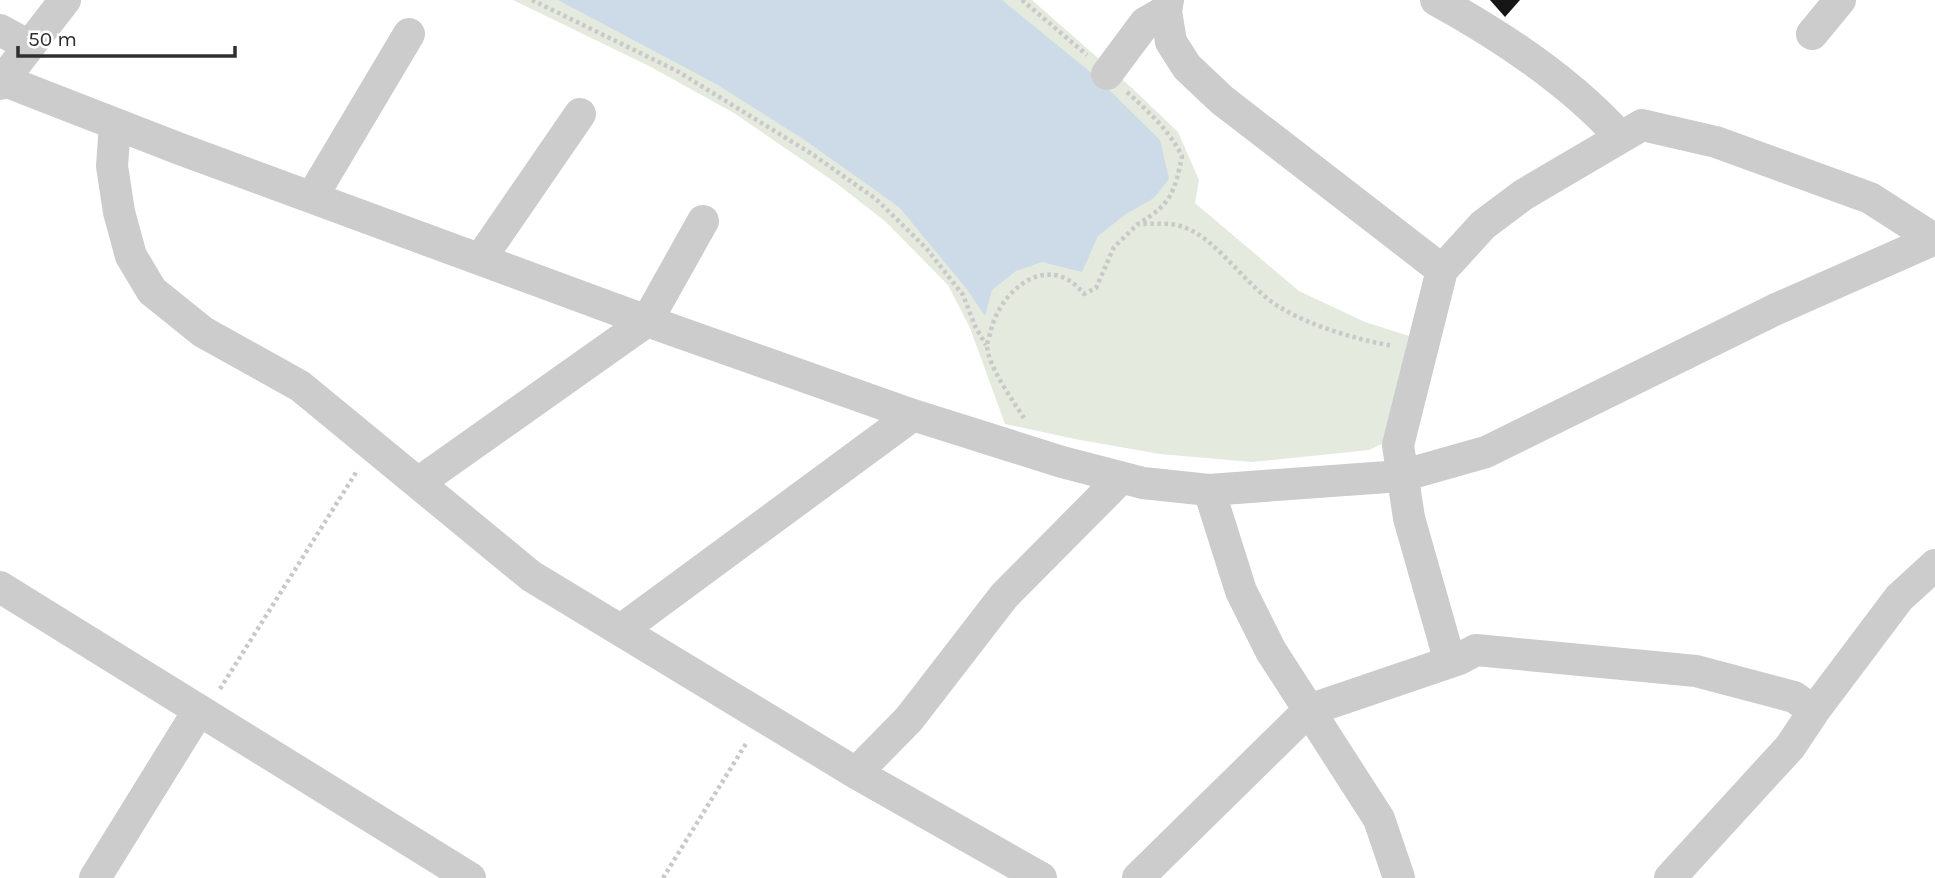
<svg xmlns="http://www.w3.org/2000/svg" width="1935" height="878" font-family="Karla,sans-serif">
  <rect width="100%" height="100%" fill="#fff"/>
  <!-- green -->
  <path fill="#e4eade" d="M513 0H1032L1132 88 1178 132 1199 180 1195 203 1299 291 1365 322 1412 337 1384 443 1369 450 1252 462 1160 454 1075 439 1005 424 970 328 948 285 886 222 836 183 734 113 649 66Z"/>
  <!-- water -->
  <path fill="#cddbe8" d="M558 0H1002L1094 75 1160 140 1169 179 1154 198 1126 214 1098 236 1082 272 1042 262 1016 271 992 290 985 316 966 288 899 207 803 139 718 85Z"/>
  <!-- building -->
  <path fill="#161616" d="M1490 0H1520L1505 17Z"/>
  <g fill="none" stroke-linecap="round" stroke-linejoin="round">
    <!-- path -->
    <path stroke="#c9c9c9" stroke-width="4.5" stroke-dasharray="3.5 3.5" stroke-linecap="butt" d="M532 0 677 71 812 154 876 199 926 248 963 295 975 326 986 345
      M1022 0 1087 55
      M1127 92C1148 111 1169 130 1182 156 1175 191 1171 205 1139 223
      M1024 418C1013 401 988 366 987 346 987 342 990 335 991 330 1002 287 1050 251 1084 294L1096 288 1114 247 1138 224C1153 224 1173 222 1186 228 1218 240 1247 288 1281 308 1311 326 1358 340 1393 346
      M220 689 357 471
      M663 878 747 742"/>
    <!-- minor -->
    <path stroke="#ccc" stroke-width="32" d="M1168 0 1166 11 1171 42 1187 67 1222 100 1442 270
      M1436 0C1500 35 1572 83 1620 137
      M0 30 29 46
      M1812 34 1840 0
      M1107 74 1145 23 1166 11
      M0 79 180 149 647 321 913 415 1062 462 1143 483 1209 490 1401 476 1486 452 1774 310 1935 239
      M0 84 65 0
      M115 125 112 166 119 212 131 256 152 291 203 332 300 386 531 576 856 773 1041 878
      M312 197 409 34
      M481 258 580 114
      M418 483 647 321 703 221
      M1209 490 1241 591 1271 651 1379 819 1399 878
      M0 587 470 878
      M621 630 913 415
      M1450 662 1409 518 1398 445 1442 270 1483 225 1523 195 1642 125 1716 142 1870 198 1934 239
      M856 773 909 719 1004 596 1121 478
      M95 878 199 710
      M1138 878 1309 710 1459 659 1476 650 1696 671 1794 697 1814 711
      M1670 878 1790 747 1814 711 1899 598 1935 565"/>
  </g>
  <!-- scale -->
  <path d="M18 46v10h217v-10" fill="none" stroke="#2f2f2f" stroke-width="3.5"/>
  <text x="28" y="46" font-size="21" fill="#2f2f2f" stroke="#ffffff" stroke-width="5" paint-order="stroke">50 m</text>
</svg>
